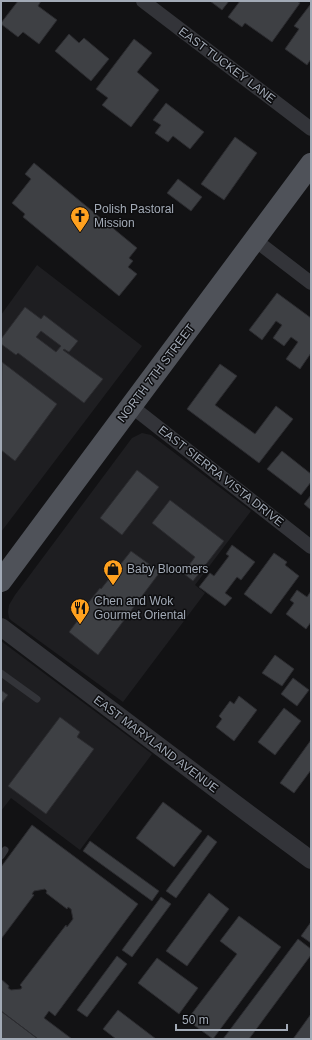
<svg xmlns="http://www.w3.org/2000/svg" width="312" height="1040" font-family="Arial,sans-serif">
  <rect width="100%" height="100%" fill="#121214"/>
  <!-- built -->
  <path fill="#1e1e21" d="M37 265 142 346 1 532V315Z
    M142 433 151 435 251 511 195 585 205 593 123 702 12 621 9 618 8 612 9 605 15 595 132 438Z
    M1 641 152 754 80 850 11 798 1 811Z"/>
  <!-- building -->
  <path fill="#3e4044" stroke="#2c2c30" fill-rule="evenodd" d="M18 1H41L38 6 57 20 39 44 23 32 18 37 1 24V23Z
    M210 1H229L222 10Z
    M240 1H297L300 3 272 42 245 23 242 27 228 17Z
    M310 5H311V59L307 65 285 49 299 29 294 26Z
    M69 34 79 43 84 38 109 59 91 81 55 51Z
    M134 39 152 53 137 72 159 90 131 127 102 105 108 98 96 89Z
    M166 103 204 132 190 149 173 136 168 142 155 133 161 125 153 120Z
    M235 137 257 153 224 200 201 184Z
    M34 163 137 248 129 258 133 261 128 267 137 274 119 296 23 217 25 214 12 203 31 179 25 174Z
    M178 179 202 197 191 211 167 193Z
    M277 293 311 318V353L300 369 286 359 298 342 291 337 284 346 273 338 282 325 276 321 262 340 249 330Z
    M25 307 41 319 44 315 78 341 69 352 64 349 63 350 103 379 84 403 18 353 16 355 1 344V339ZM41 331 61 346 56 352 36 337Z
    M2 362 57 404 15 461 1 450Z
    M220 364 237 376 215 405 255 434 276 406 293 419 259 463 187 409Z
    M282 451 311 474V482L301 495 267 469Z
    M137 470 159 487 122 535 100 518Z
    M311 495V510L304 504Z
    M170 500 224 541 193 581 183 573 195 557 152 523Z
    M232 545 255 562 241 580 237 577 225 593 232 598 225 606 199 587 210 573 214 576 229 556 226 554Z
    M131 551 160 572 98 655 69 632 87 608 85 607 100 588 101 589Z
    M274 553 287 562 285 565 299 576 271 614 244 594Z
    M297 590 307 597 311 591V622L306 629 286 614 294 603 290 600Z
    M275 655 294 669 282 686 262 673Z
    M293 678 309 690 297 706 281 694Z
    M1 690 8 695 1 704Z
    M239 696 257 710 234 741 216 727 222 719 219 716 230 701 234 704Z
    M284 708 301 721 275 755 258 742Z
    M60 717 80 732 77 737 94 749 46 814 8 786Z
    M311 740V770L294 793 280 783Z
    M163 802 202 831 174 867 136 838Z
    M32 825 138 904 55 1016 49 1011 44 1018 72 1039H38L1 1011V979L9 986 8 988 11 990 21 989 22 987 20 985 66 925 67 927 73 919 71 909 68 907 67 909 46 893 47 891 45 889 34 891 32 894 34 895 1 939V867Z
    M208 835 217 842 176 898 166 891Z
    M90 841 159 891 152 901 83 851Z
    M209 893 229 909 187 966 166 951Z
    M161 897 171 904 132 957 122 950Z
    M239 916 281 947 213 1039 187 1020 237 954 220 941Z
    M311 922V943L301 936Z
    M298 939 311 949V955L249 1039H223Z
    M117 956 127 964 87 1017 77 1010Z
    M157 958 198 988 179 1014 138 983Z
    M118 1010 156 1039H116L103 1029Z
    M1 1011 38 1039H1Z
    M311 1014V1039H293Z"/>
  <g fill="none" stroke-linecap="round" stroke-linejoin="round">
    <!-- service -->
    <path stroke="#333439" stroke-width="7" d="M1 673 37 699
      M1 856 5 850"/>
    <!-- minor -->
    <path stroke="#333439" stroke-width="14" d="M143 1 311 129
      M255 240 311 283
      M131 406 311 547"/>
    <!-- tertiary -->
    <path stroke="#333439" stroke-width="18" d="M1 627 249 814 311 860"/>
    <!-- primary -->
    <path stroke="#4f5259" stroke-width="22" d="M1 581 311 164"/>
  </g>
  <!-- icons -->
  <defs>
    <g id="church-pin" transform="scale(1)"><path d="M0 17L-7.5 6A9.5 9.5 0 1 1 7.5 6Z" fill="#ffa11f" stroke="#0d0d0f"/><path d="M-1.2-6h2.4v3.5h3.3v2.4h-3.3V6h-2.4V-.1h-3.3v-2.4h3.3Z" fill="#111"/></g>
    <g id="shop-pin" transform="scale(1)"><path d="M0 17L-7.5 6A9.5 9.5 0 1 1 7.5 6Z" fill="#ffa11f" stroke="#0d0d0f"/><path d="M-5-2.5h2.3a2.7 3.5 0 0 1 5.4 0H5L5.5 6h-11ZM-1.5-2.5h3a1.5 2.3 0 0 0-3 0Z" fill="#111"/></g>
    <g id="restaurant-pin" transform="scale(1)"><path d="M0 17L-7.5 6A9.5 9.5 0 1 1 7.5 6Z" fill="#ffa11f" stroke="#0d0d0f"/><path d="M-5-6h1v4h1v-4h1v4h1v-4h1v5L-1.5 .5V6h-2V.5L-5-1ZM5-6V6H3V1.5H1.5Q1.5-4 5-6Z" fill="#111"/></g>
  </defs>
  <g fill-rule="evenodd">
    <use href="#church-pin" x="80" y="216"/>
    <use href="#shop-pin" x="113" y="569"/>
    <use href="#restaurant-pin" x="80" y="608"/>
  </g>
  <g text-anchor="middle" stroke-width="3" stroke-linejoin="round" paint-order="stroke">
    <!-- street labels -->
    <g font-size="12" fill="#a2aab6" stroke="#0d0d0f">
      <text transform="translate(227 65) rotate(37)" y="4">EAST TUCKEY LANE</text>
      <text transform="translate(156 373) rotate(-53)" y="4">NORTH 7TH STREET</text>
      <text transform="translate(221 476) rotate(38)" y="4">EAST SIERRA VISTA DRIVE</text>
      <text transform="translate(156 744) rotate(37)" y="4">EAST MARYLAND AVENUE</text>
    </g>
    <!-- poi labels -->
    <g font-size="12" fill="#a2aab6" stroke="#0d0d0f" text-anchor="start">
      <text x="94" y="213">Polish Pastoral<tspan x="94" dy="14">Mission</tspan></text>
      <text x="127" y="573">Baby Bloomers</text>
      <text x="94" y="605">Chen and Wok<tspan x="94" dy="14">Gourmet Oriental</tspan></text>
    </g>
  </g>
  <!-- border -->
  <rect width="312" height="1040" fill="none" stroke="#a2aab6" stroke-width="4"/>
  <!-- scale -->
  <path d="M176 1024v6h111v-6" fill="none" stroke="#a2aab6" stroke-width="2"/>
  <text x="182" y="1024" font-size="12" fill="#a2aab6" stroke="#0d0d0f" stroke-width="3" paint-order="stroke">50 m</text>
</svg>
